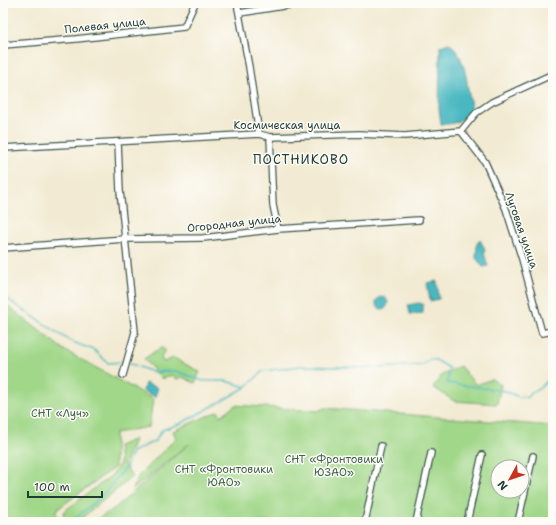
<svg xmlns="http://www.w3.org/2000/svg" width="556" height="525" font-family="'Shantell Sans',sans-serif">
  <rect width="100%" height="100%" fill="#fdfcf7"/>
  <filter id="ink" filterUnits="userSpaceOnUse"><feTurbulence type="fractalNoise" baseFrequency=".025" numOctaves="2"/><feDisplacementMap in="SourceGraphic" scale="8" xChannelSelector="R" yChannelSelector="G"/><feConvolveMatrix kernelMatrix="1 2 1 2 8 2 1 2 1" color-interpolation-filters="sRGB"/></filter>
  <filter id="wash" filterUnits="userSpaceOnUse"><feTurbulence type="fractalNoise" baseFrequency=".012" numOctaves="4" result="noise"/><feDisplacementMap in="SourceGraphic" scale="16" xChannelSelector="R" yChannelSelector="G"/><feGaussianBlur stdDeviation="0.9" result="paint"/><feColorMatrix in="noise" values="0 0 0 0 0 0 0 0 0 0 0 0 0 0 0 0 0 1.4 0 .05"/><feComposite in="paint" operator="in"/></filter>
  <g filter="url(#wash)">
    <rect width="100%" height="100%" fill="#f2ead2"/>
    <!-- green -->
    <path fill="#a0d788" stroke="#608a5e" fill-rule="evenodd" d="M3 302 64 350 153 399 149 427 115 433V467L55 511 61 522H3Z
      M161 347 165 350 161 357 163 362 174 358 200 372 195 383 182 377 177 379 172 375 162 379 144 359Z
      M460 366 476 385 492 379 501 385 497 404 454 401 433 387 442 375Z
      M235 405 318 411 324 408 553 426V522H93L115 508 189 444 133 489 139 475 176 438 173 431 218 411 221 416ZM498 467H522V491H498Z
      M135 439 124 464 132 477 83 517 82 522H64L63 512 112 475 120 463 118 446Z"/>
    <!-- water -->
    <path fill="#49b8c1" stroke="#347a7a" d="M449 43C468 57 466 88 472 109 463 120 456 125 441 124L439 109 440 46Z
      M480 240 485 249 484 253 488 266 483 267 476 258 477 243Z
      M437 281 439 299 430 301 427 283Z
      M376 303a6 6 0 1 1 12 0a6 6 0 1 1-12 0Z
      M419 303 423 304V313L410 314 408 305Z
      M145 383 158 388 155 397 143 391Z"/>
    <g fill="none" stroke-linecap="round" stroke-linejoin="round">
      <!-- stream -->
      <path stroke="#49b8c1" stroke-width="1.5" d="M3 294 10 301 70 341 94 350 108 363 124 362
        M128 363 153 372 176 371 203 381H226L246 387
        M71 522 102 496 126 467 132 452 155 441 162 430 180 424 220 402 246 387 263 371 301 366 378 368 423 365 430 359 436 360 449 368 447 383 505 391 519 397 523 396 526 398 531 393 540 388 553 375"/>
    </g>
  </g>
  <g filter="url(#ink)">
    <g fill="none" stroke-linecap="round" stroke-linejoin="round">
      <!-- minor casing -->
      <g stroke="#3f574c" stroke-width="8">
        <path id="minor" d="M237 3 249 67 259 134
          M240 13 302 3
          M3 45 76 39 184 27 195 3
          M461 131 485 162 506 209 522 259 542 333 553 331
          M270 137 273 205 278 229
          M118 142 120 191 135 332 123 375
          M3 148 259 134 270 137 359 134 405 136 461 131 476 113 492 102 553 74
          M3 248 125 239 203 238 278 229 419 220
          M365 522 381 446
          M416 522 431 453
          M467 522 482 455
          M518 522 533 456"/>
      </g>
      <!-- minor -->
      <use href="#minor" stroke="#fff" stroke-width="5.5"/>
    </g>
  </g>
  <g text-anchor="middle" stroke-width="3" stroke-linejoin="round" paint-order="stroke">
    <!-- street labels -->
    <g font-size="11" fill="#1f3d34" stroke="#fdfcf7">
      <text transform="translate(105 25) rotate(-6)" y="4">Полевая улица</text>
      <text x="287" y="129">Космическая улица</text>
      <text transform="translate(234 223) rotate(-6)" y="4">Огородная улица</text>
      <text transform="translate(522 230) rotate(71)" y="4">Луговая улица</text>
    </g>
    <!-- park labels -->
    <g font-size="11" fill="#3f6449" stroke="#fdfcf7">
      <text x="60" y="417">СНТ «Луч»</text>
      <text x="334" y="463">СНТ «Фронтовики<tspan x="334" dy="13">ЮЗАО»</tspan></text>
      <text x="224" y="473">СНТ «Фронтовики<tspan x="224" dy="13">ЮАО»</tspan></text>
    </g>
    <!-- quarter labels -->
    <g font-size="13" letter-spacing="1" fill="#1f3d34" stroke="#fdfcf7">
      <text x="301" y="164">ПОСТНИКОВО</text>
    </g>
  </g>
  <!-- margin -->
  <rect width="556" height="525" fill="none" stroke="#fdfcf7" stroke-width="16"/>
  <!-- north arrow -->
  <g transform="translate(510 479) rotate(230)"><circle r="19" fill="#fdfcf7" stroke="#a4b0a9"/>
  <path d="M0-3L7 15L0 10L-7 15Z" fill="#c8321e"/>
  <text y="-6" font-size="11" font-weight="bold" text-anchor="middle" fill="#1f3d34">N</text>
  </g>
  <!-- scale -->
  <path d="M28 491v6h74v-6" fill="none" stroke="#1f3d34" stroke-width="2"/>
  <text x="34" y="491" font-size="12" fill="#1f3d34" stroke="#fdfcf7" stroke-width="3" paint-order="stroke">100 m</text>
</svg>
